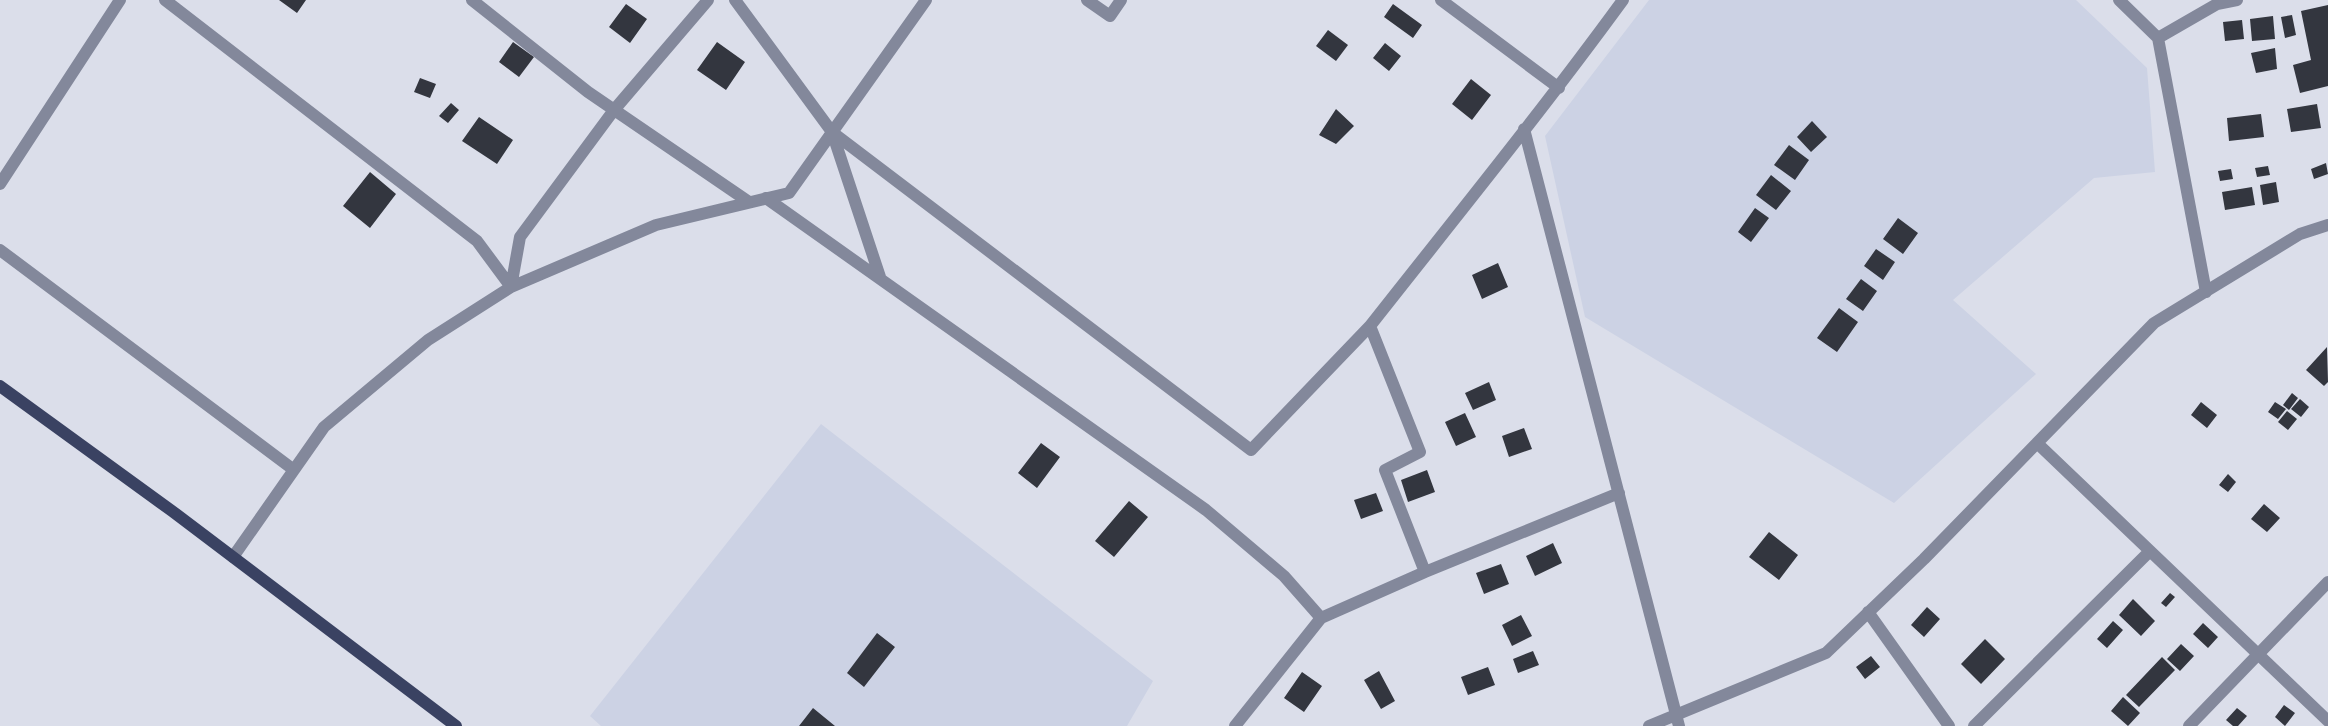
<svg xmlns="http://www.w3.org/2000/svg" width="2328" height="726" font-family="'DM Sans',sans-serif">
  <rect width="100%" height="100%" fill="#dbdeea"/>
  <!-- built -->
  <path fill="#ccd2e4" d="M1649 0H2076L2147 68 2155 172 2094 178 1953 300 2036 374 1894 503 1585 317 1545 136Z
    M821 424 1153 681 1127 726H601L590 716Z"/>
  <!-- building -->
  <path fill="#33363f" d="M279 0H306L297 13Z
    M626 4 647 19 630 43 609 27Z
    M1393 4 1422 25 1413 38 1384 17Z
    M2328 5V86L2300 93 2293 65 2311 60 2301 11Z
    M2292 15 2296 35 2285 38 2281 17Z
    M2273 16 2275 39 2252 41 2250 19Z
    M2242 20 2244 39 2225 41 2223 22Z
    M1328 30 1348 45 1336 61 1316 46Z
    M513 42 534 57 519 77 499 62Z
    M717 42 745 62 726 90 697 70Z
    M1385 43 1401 56 1389 71 1373 58Z
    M2275 48 2277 69 2256 73 2251 53Z
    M420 78 436 84 430 98 414 92Z
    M1471 79 1491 95 1472 120 1452 104Z
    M451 103 459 110 448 123 439 116Z
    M2317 104 2321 128 2291 132 2287 109Z
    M1336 109 1354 126 1336 144 1319 135Z
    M2261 114 2264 137 2229 141 2227 118Z
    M479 117 513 140 497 164 462 141Z
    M1812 121 1827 137 1811 152 1797 137Z
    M1789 145 1809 160 1795 180 1774 165Z
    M2326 163 2328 174 2314 179 2311 169Z
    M2268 166 2270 175 2257 177 2255 168Z
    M2231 169 2233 179 2220 181 2218 171Z
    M370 172 396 194 370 228 343 206Z
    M1771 175 1791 191 1776 210 1756 195Z
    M2276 182 2279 202 2263 205 2260 185Z
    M2252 187 2255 205 2225 210 2222 192Z
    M1755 208 1769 218 1751 242 1738 232Z
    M1898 218 1918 233 1903 254 1883 239Z
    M1876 249 1895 262 1883 280 1864 266Z
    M1498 263 1508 287 1482 299 1472 275Z
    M1861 279 1877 291 1863 311 1846 299Z
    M1839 308 1858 322 1837 352 1817 338Z
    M2327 347 2328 382 2324 386 2306 370Z
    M1489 382 1496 400 1473 410 1465 393Z
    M2292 393 2298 398 2289 410 2283 405Z
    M2300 399 2309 407 2301 417 2291 409Z
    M2201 402 2217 415 2207 428 2191 415Z
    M2275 402 2286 409 2278 419 2268 412Z
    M2287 411 2297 419 2288 430 2278 422Z
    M1465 413 1476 437 1456 446 1445 422Z
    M1524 428 1532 449 1509 457 1502 436Z
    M1041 443 1060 457 1037 488 1018 473Z
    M1427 470 1435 492 1408 502 1401 480Z
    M2228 474 2236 482 2228 492 2219 485Z
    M1376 493 1383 511 1361 519 1354 500Z
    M1129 501 1148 517 1114 557 1095 541Z
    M2264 504 2280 518 2267 532 2251 519Z
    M1769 532 1798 555 1779 580 1749 557Z
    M1553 543 1562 563 1535 576 1526 556Z
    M1501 564 1509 584 1484 594 1476 573Z
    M2170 593 2175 597 2166 607 2161 603Z
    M2133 599 2155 621 2141 636 2119 615Z
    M1927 607 1940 619 1924 637 1911 625Z
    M1521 615 1532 636 1512 646 1502 625Z
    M2113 621 2123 630 2107 648 2097 639Z
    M2203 623 2218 637 2208 648 2193 634Z
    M877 633 895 647 864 687 847 673Z
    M1985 639 2005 659 1981 684 1961 664Z
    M2181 644 2194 656 2180 671 2167 659Z
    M1533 651 1539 665 1518 673 1513 659Z
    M1871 656 1880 667 1865 679 1856 667Z
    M2162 657 2175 670 2139 707 2126 695Z
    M1488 667 1495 685 1468 695 1461 677Z
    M1379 671 1395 701 1381 709 1364 680Z
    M1302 672 1322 686 1304 712 1284 698Z
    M2123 697 2140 713 2128 726 2111 711Z
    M2284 705 2295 713 2285 726 2275 717Z
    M813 708 835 726H799Z
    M2237 708 2247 716 2238 726H2233L2226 720Z"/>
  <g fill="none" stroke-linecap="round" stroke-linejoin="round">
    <!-- minor -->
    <path stroke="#83889b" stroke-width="12" d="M165 0 477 241 511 287
      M472 0 588 92 749 202
      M735 0 832 132 880 277
      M1087 0 1110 16 1121 0
      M1441 0 1559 88
      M2119 0 2158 38 2206 292
      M2158 38 2217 4 2237 0
      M1524 129 1679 726
      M832 132 1251 450 1370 326
      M0 184 120 0
      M766 198 1206 510 1284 576 1321 618
      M0 250 294 470
      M511 287 520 237 614 110 708 0
      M2037 443 2328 721
      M233 557 324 427 428 340 511 287 656 225 789 193 926 0
      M1425 572 1385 470 1420 452 1370 326C1455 218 1542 111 1623 0
      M1868 612 1949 726
      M1235 726 1321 618 1425 572 1619 493
      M1649 726 1826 653 1924 559 2154 323 2300 234 2328 225
      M1974 726 2150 551
      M2189 726 2328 582"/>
    <!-- major -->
    <path stroke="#3a4262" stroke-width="12" d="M0 386 172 511 456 726"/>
  </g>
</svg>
